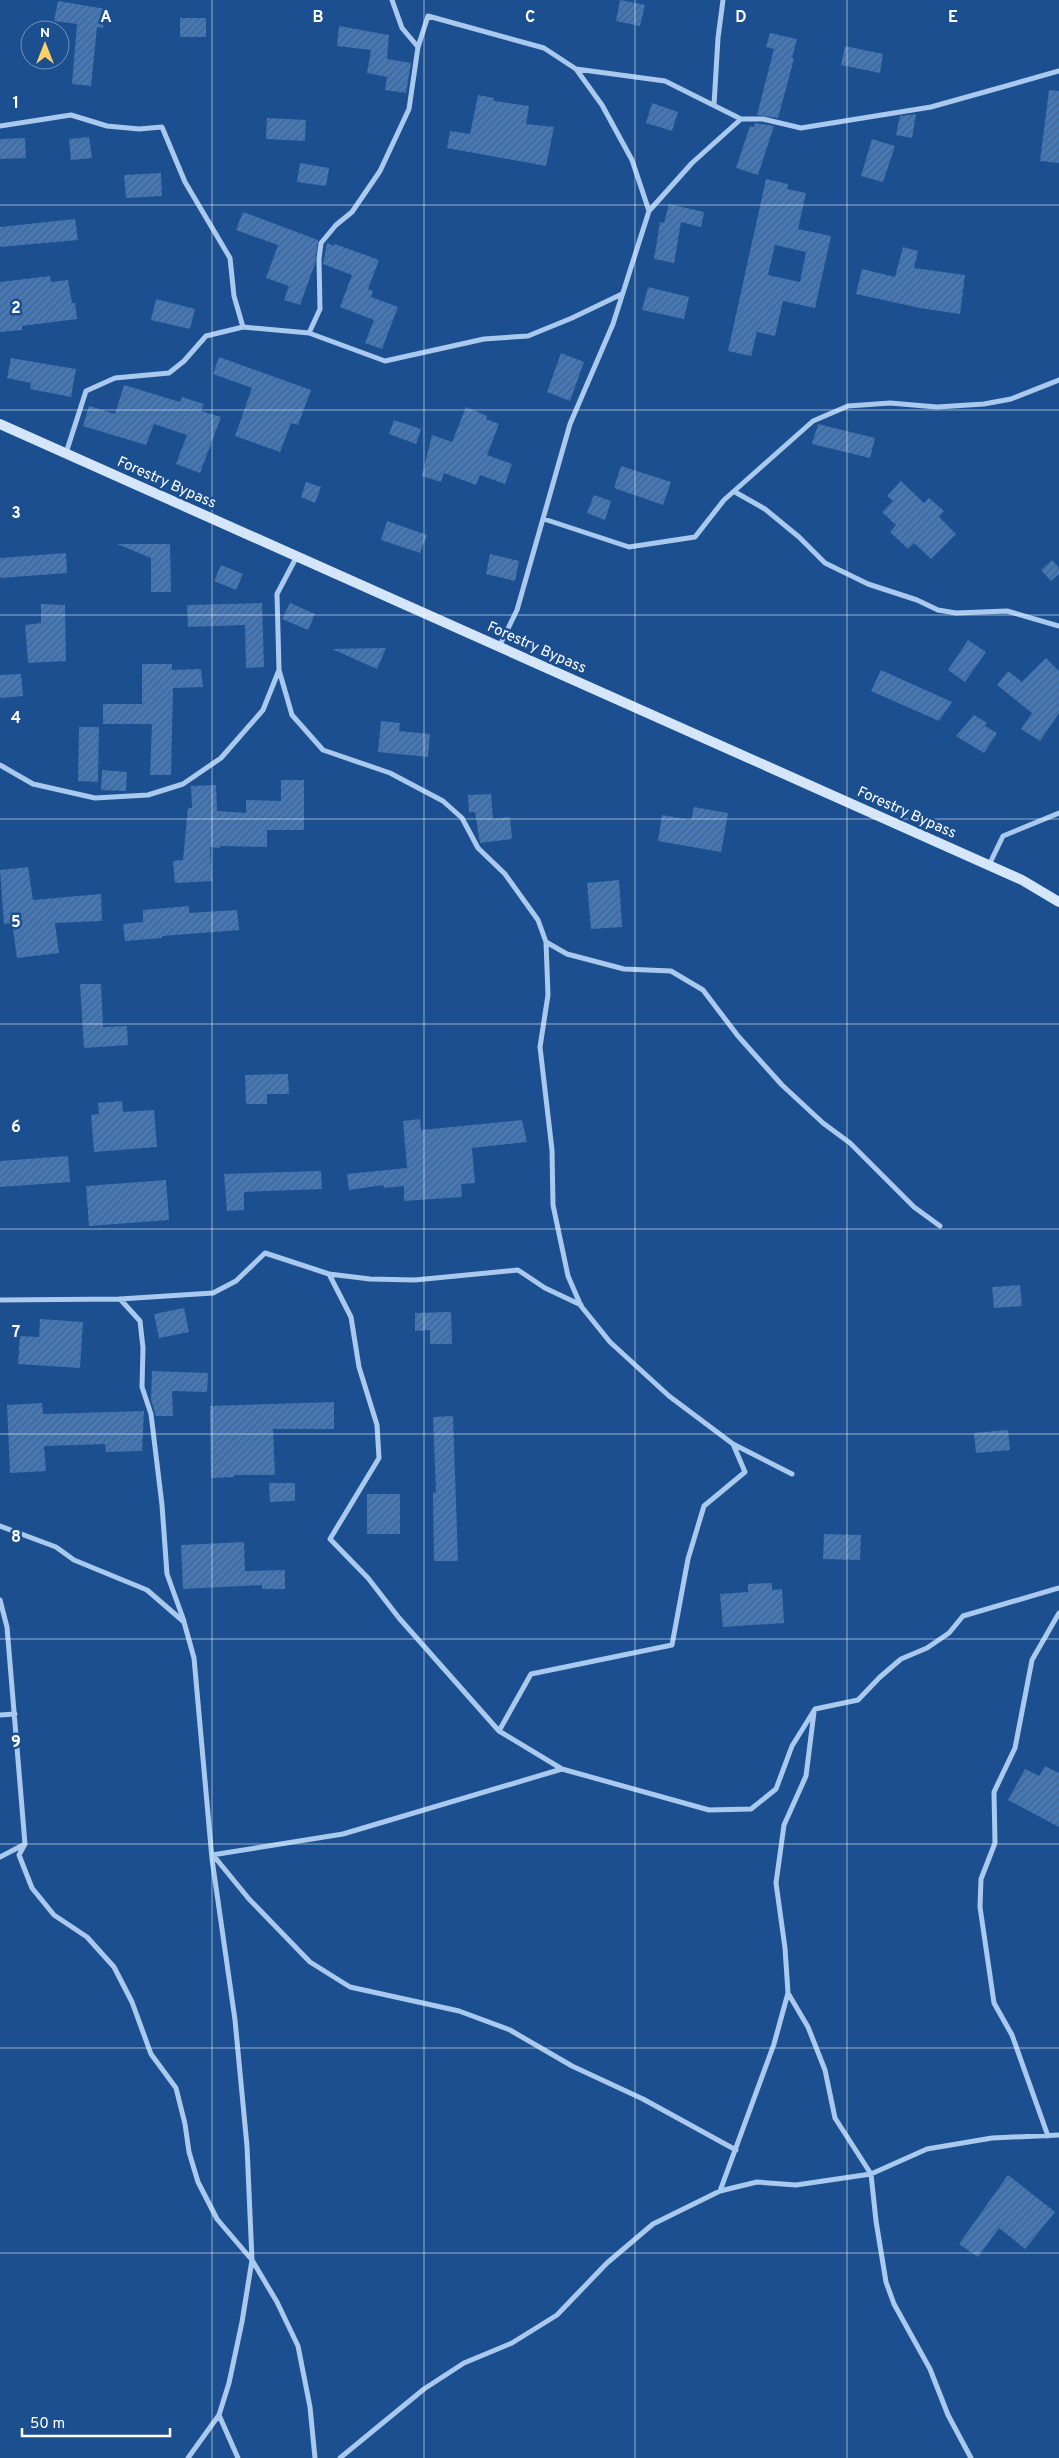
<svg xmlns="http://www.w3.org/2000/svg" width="1059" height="2458" font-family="Overpass,sans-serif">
  <defs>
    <pattern id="building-hatch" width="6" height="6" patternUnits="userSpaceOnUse" patternTransform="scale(1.25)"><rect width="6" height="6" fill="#4478b7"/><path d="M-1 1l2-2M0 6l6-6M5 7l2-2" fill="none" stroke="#486282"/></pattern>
  </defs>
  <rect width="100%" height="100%" fill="#1b4f8f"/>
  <!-- building -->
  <path fill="url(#building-hatch)" fill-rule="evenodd" d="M620 0 645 5 640 26 616 21Z
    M58 1 106 9 103 28 97 27 91 86 72 84 77 24 54 21Z
    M180 18H206V37H180Z
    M339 26 389 35 387 59 411 63 406 93 385 90 387 77 367 73 371 50 337 46Z
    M770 33 797 39 792 58 794 59 778 118 757 115 774 49 766 47Z
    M845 46 883 54 880 73 841 65Z
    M1049 90 1059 91V163L1040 161Z
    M478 95 494 98V101L529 106 526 124 554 127 546 166 447 148 450 131 470 134Z
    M652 103 678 112 672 131 646 123Z
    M916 114 912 138 896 135 900 116Z
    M267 118 306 120 305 141 266 139Z
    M755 123 774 126 758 175 736 168 750 126 754 127Z
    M89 137 92 158 71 160 69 139Z
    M25 138 26 158 0 159V139Z
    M872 139 895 146 883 182 861 176Z
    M300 163 329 168 326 186 297 182Z
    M161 173 162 196 126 198 124 175Z
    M766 179 788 184 787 189 806 193 798 229 831 236 815 308 783 301 775 336 757 332 751 356 728 351ZM775 245 806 252 800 282 768 275Z
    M669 204 704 212 701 227 681 222 674 263 654 259 660 222 664 223Z
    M243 212 318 240 315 264 300 305 284 300 289 286 266 278 278 245 236 230Z
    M75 219 78 240 0 247V227Z
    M327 243 334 246 335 244 379 260 368 289 373 291 371 297 398 307 382 349 365 343 374 320 340 307 352 275 323 264Z
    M903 247 918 251 914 268 965 275 960 314 920 308 856 294 862 269 895 277Z
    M50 276 51 282 68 280 72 303H75L77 319 22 326V330L0 332V282Z
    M648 287 689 297 684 319 642 310Z
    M156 299 195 309 190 329 151 320Z
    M561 353 584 362 570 401 547 392Z
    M219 357 311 390 298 425 291 423 280 452 235 436 252 388 213 374Z
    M11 358 76 369 71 397 30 389 31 383 7 378Z
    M124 385 180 402 182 397 204 404 201 411 221 417 200 473 176 464 187 435 154 424 146 445 83 426 89 406 115 414Z
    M466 407 487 416 486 419 499 424 487 455 512 464 505 484 480 475 476 485 444 473 441 482 422 476 432 435 452 442Z
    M394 420 421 429 416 444 389 434Z
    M818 424 875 438 870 458 812 444Z
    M621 466 671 482 663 505 614 488Z
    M901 481 924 503 929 498 944 511 939 517 956 534 931 559 914 543 908 549 890 532 896 525 882 512 893 501 887 496Z
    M306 482 321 487 315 503 301 497Z
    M594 495 611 501 605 520 587 513Z
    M387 521 427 535 420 553 381 540Z
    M117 544H170L171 592H151V558Z
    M66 553 67 573 0 578V558Z
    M490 554 519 561 515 581 486 574Z
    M1052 560 1059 568V574L1051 581 1041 570Z
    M221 565 243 574 236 590 214 581Z
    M262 603 264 667 246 668 245 625 188 627 187 605Z
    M290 603 315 614 308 630 282 619Z
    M41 604 65 605 66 661 28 663 25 625 41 623Z
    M968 640 986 652 965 682 948 670Z
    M386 648 377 669 332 649Z
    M1046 658 1059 671V713L1040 741 1021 729 1032 713 997 685 1008 671 1022 682Z
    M142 664H172V670L201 669 203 687 173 688 171 775H150L152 724H103V704H142Z
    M881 670 952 702 939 721 871 691Z
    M21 674 23 696 0 698V675Z
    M974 715 987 723 985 726 997 733 984 753 956 736Z
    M381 721 400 723 399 731 430 734 428 757 378 752Z
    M79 727H99L98 782 78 781Z
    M102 770 127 772 126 791 101 790Z
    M281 780H304V830H267V847L220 846V848L210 847 212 881 175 883 173 861 183 860 188 808H192L191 786 216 785 217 811 246 813V800L281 801Z
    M491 794 493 819 510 817 512 839 480 843 475 812H469L468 795Z
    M694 807 728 813 721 852 658 841 662 815 691 820Z
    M28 867 33 900 101 894 102 921 55 923 59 953 17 958 12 923 4 924 0 870Z
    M619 880 622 927 591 929 587 883Z
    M189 906V913L237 910 239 930 162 936V938L125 941 123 924 143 922V910Z
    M80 984H101L103 1027 127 1026 128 1045 84 1048Z
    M288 1074 289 1094H267V1104H246L245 1075Z
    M122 1101 123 1112 154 1110 157 1147 94 1152 91 1115 99 1114 98 1103Z
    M420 1119 421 1130 522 1120 527 1142 472 1148 475 1183 461 1184 462 1197 404 1201V1186L384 1188 383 1185 349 1190 347 1174 407 1168 403 1121Z
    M68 1156 70 1182 0 1187V1161Z
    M321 1171 322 1189 244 1192V1210L227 1211 224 1174Z
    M166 1180 169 1220 89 1226 86 1186Z
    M1020 1285 1022 1306 994 1308 992 1287Z
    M184 1308 189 1332 159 1338 154 1314Z
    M451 1312 452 1344H430V1330L415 1331V1313Z
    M40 1319 83 1322 80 1368 18 1364 20 1336 39 1337Z
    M152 1371 208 1373 207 1392 172 1391 173 1416H156L151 1400Z
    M334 1402V1429H273L275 1475H234V1477L211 1478 210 1406Z
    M42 1403 43 1414 144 1411 142 1451 106 1452 105 1444 44 1446 46 1471 10 1473 7 1405Z
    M453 1416 458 1561H434L433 1493 436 1492 433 1417Z
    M1008 1430 1010 1450 976 1453 974 1433Z
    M269 1483H295V1501L270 1502Z
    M367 1494H400V1534H367Z
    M824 1534 861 1535 860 1560 823 1559Z
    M244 1542 245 1571 285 1570V1589H262V1585L183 1589 181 1545Z
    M772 1583V1590L782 1589 784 1623 723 1627 720 1594 748 1592V1584Z
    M1045 1766 1059 1773V1827L1008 1800 1025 1769 1039 1776Z
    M1008 2175 1055 2212 1025 2249 999 2228 978 2257 959 2244Z"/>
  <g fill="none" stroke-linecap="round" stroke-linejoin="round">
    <!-- street -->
    <path stroke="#a9c9ee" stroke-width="5" d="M392 0 402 28 418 47
      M576 69 665 81 741 119H763L801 128 931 107 1059 71
      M714 105 718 38 723 0
      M0 126 71 115 107 126 139 129 162 127 185 182 230 258 234 296 243 327
      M649 211 692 163 741 119
      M309 333 320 309 319 259 321 243 336 225 352 212 380 171 409 109 418 47 428 16 544 48 576 69 602 105 632 160 649 211 613 324 570 424 517 610 499 647
      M66 453 86 391 115 378 169 373 184 361 206 336 243 327 309 333 385 361 484 339 528 336 572 318 622 294
      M735 492 765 509 799 537 825 563 868 584 917 600 938 610 956 613 1007 611 1059 626
      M544 519 629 547 695 537 724 500 813 421 848 406 890 403 937 407 984 404 1011 399 1059 380
      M297 556 277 594 279 670 292 715 323 750 390 773 443 801 462 818 478 848 505 874 538 920 546 942 548 995 540 1047 552 1150 553 1205 568 1276 581 1306 610 1342 669 1396 733 1444 792 1474
      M0 765 33 784 95 798 148 795 183 784 221 758 263 710 279 670
      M989 865 1003 836 1059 813
      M546 942 567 954 624 969 671 971 703 990 738 1036 782 1085 823 1123 850 1143 914 1207 940 1226
      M329 1274 351 1317 359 1367 377 1425 379 1458 330 1539 368 1578 399 1618 499 1731 562 1769
      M120 1299 140 1321 143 1348 142 1387 151 1414 162 1505 167 1574 184 1621
      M0 1300 120 1299 213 1293 236 1281 265 1253 329 1274 370 1279 415 1280 518 1270 545 1288 581 1305
      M0 1526 56 1547 74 1560 147 1590 184 1622 194 1658 212 1859 235 2020 247 2146 252 2260 242 2322 229 2383 219 2415 188 2458
      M0 1600 7 1627 25 1844 19 1855 32 1888 54 1915 87 1937 114 1967 132 2002 151 2054 176 2088 185 2124 189 2152 198 2182 217 2219 252 2260 277 2302 298 2346 310 2407 315 2458
      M0 1715 15 1714
      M499 1731 531 1674 672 1645 688 1559 704 1506 745 1472 733 1444
      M213 1855 249 1899 310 1962 350 1987 459 2011 510 2030 572 2066 643 2099 736 2150
      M0 1857 25 1844
      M212 1857V1855L343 1834 562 1769 709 1810 751 1809 776 1789 792 1746 815 1709 858 1700 880 1677 901 1659 927 1648 949 1633 963 1616 1059 1588
      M788 1993 808 2027 825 2070 835 2118 871 2174 876 2221 886 2282 894 2304 930 2369 948 2415 971 2458
      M1048 2136 1012 2035 994 2003 980 1907 981 1879 995 1843 994 1792 1015 1748 1032 1660 1059 1613
      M720 2191 774 2044 788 1993 785 1948 776 1883 784 1825 806 1776 814 1712
      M219 2415 238 2458
      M340 2458 424 2389 464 2363 512 2343 557 2315 607 2263 653 2224 720 2191 757 2182 796 2185 871 2174 927 2149 992 2138 1059 2135"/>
    <!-- secondary -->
    <path stroke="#d6e6fa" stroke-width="10" d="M0 424 1022 880 1059 902"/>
  </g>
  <!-- grid -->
  <path fill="none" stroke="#fff" stroke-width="1" stroke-opacity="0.55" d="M212 0V2458M424 0V2458M635 0V2458M847 0V2458M0 205H1059M0 410H1059M0 615H1059M0 819H1059M0 1024H1059M0 1229H1059M0 1434H1059M0 1639H1059M0 1844H1059M0 2048H1059M0 2253H1059"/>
  <g text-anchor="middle" stroke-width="5" stroke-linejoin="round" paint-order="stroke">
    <!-- street labels -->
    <g font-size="15" fill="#fff" stroke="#1b4f8f">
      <text transform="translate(167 482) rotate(24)" y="5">Forestry Bypass</text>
      <text transform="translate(537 647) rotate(24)" y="5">Forestry Bypass</text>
      <text transform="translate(907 812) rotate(24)" y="5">Forestry Bypass</text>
    </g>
  </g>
  <g font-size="16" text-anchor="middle" font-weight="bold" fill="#fff" stroke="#1b4f8f" stroke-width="5" stroke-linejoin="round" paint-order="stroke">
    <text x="106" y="22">A</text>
    <text x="318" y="22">B</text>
    <text x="530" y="22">C</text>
    <text x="741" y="22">D</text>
    <text x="953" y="22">E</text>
    <text x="16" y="108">1</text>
    <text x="16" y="313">2</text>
    <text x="16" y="518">3</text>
    <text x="16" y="723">4</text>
    <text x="16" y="927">5</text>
    <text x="16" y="1132">6</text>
    <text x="16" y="1337">7</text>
    <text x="16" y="1542">8</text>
    <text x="16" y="1747">9</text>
  </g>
  <!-- north arrow -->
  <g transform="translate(45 45)"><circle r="24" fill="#1b4f8f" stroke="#7695bc"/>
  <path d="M0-4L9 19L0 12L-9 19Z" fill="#ffd166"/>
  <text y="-8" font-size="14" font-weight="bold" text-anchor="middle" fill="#ffffff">N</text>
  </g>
  <!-- scale -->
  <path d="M22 2428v8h148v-8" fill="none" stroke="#ffffff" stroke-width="2.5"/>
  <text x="30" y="2428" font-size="15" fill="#ffffff" stroke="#1b4f8f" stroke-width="4" paint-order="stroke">50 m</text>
</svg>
